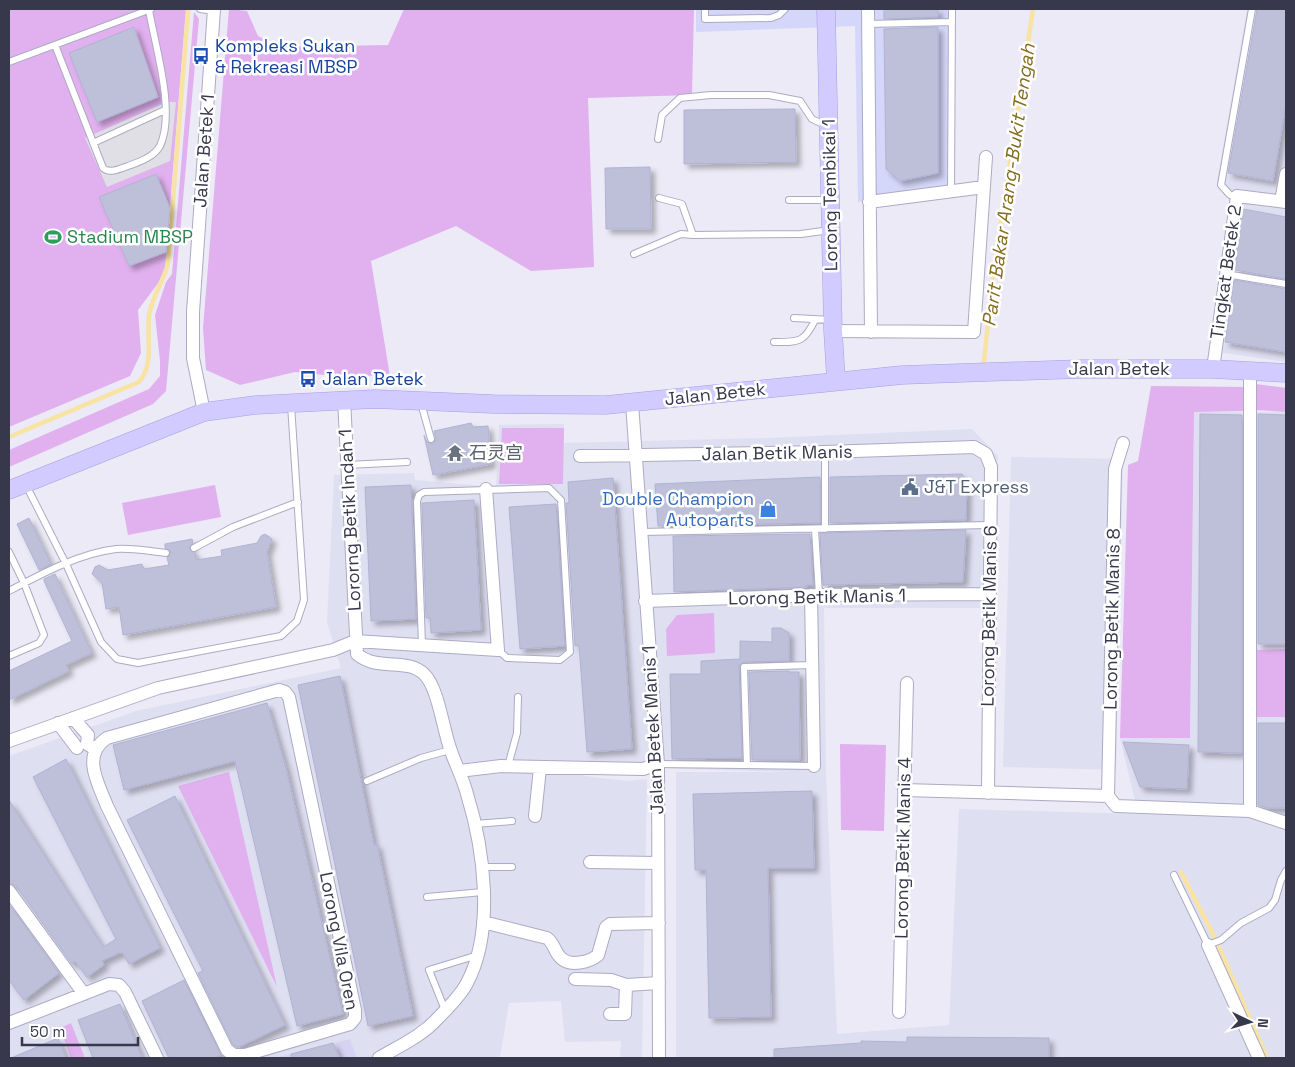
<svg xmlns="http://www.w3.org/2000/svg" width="1295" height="1067" font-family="'Space Grotesk','Noto Sans SC',sans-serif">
  <defs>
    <filter id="shadow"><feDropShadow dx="4.5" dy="4.5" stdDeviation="2.5" flood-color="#0004"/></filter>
  </defs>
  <rect width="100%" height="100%" fill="#ebeaf6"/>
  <!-- residential -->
  <path fill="#dfdff2" d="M1247 9H1256L1227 172 1273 181 1286 104V217L1242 209 1233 272 1286 280V289L1229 280 1220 341 1286 352V362L1209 351 1231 202 1217 182Z
    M1194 412H1286V649L1254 650 1286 717V1058H676V772H794L585 766 584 776 627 781 647 779 642 1058H620L621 1041 565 1042 561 1001 509 1003 500 1058H357L350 1039 274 1058H9V756L136 711 341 668 327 622 334 475 414 473 415 480 496 487 499 425 564 424V443L768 438 972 429 998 456 992 608H824L826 772 837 1034 949 1025 959 809 1138 814 1120 738H1190Z
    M1011 457 1123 459 1116 770 1003 767Z"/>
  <!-- commercial -->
  <path fill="#d4d7f9" d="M696 9H952L951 191 858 202 855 26 696 32Z"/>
  <!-- education -->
  <path fill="#d5d3f1" d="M350 1039 357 1058H274L333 1043Z"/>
  <!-- green -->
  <path fill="#e1b0ee" d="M9 9H186L165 268 159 282 138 310 141 353 130 376 9 427Z
    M229 9 247 11 258 36 281 47 388 45 404 9H694L692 95 588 98 594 267 531 271 456 226 371 261 390 376 326 375 295 372 240 385 206 370 203 328Z
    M194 12 199 19 166 391 153 404 9 467V450L149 389 160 376V361L155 315 166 282 172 274Z
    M1256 384 1286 388V412L1255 410Z
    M1151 386 1245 387 1246 411 1194 412 1190 738H1120L1128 465 1138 461Z
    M502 428H564L563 484H499Z
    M215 485 221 517 128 535 122 503Z
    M714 613 715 653 667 656 666 629 677 615Z
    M1286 649V717H1254V650Z
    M840 744 886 745 884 831 841 830Z
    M229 772 277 987 178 786Z
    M71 1023 85 1058H71L60 1028Z"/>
  <!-- parking -->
  <path fill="#dfdfe5" d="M167 102H176L170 161 107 187 85 138Z"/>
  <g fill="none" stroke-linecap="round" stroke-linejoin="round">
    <!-- stream -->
    <path stroke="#f8e3a2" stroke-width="4.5" d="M984 361 993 275 1033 9
      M9 437 139 382C155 363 146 339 149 315 152 297 163 282 168 264L188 11
      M1181 872 1214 936 1267 1058"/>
  </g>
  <!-- building -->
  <path fill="#bebfd9" stroke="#b1b2d5" filter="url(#shadow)" d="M884 9H938V17L884 19Z
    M1257 9H1286V104L1273 181 1228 173Z
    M134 27 158 97 97 122 69 53Z
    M938 27V173L900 181 886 169 884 29Z
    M795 109 796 162 684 164V110Z
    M650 167 651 229H606L605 168Z
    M156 174 170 208 166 252 129 266 99 197Z
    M1243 209 1286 217V279L1235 270Z
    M1234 280 1286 289V352L1225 342Z
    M1200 414 1242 415V753L1198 752Z
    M1258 414 1286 415V644H1258Z
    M471 423 473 427 488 426 491 464 433 475 424 435 427 442 432 444 436 440 434 431Z
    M962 474 967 481 966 520 830 523V477Z
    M820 477V523L658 526 655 484Z
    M613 478 632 749 587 752 579 645 575 646 566 503H569L568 482Z
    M411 485 416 619 371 621 365 487Z
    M474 500 481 630 431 633 430 618H426L422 503Z
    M556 504 565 646 520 649 509 507Z
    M29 518 51 564 39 570 17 524Z
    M966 530 963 582 823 585 820 533Z
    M265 534 272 539 267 552 276 607 123 635 119 607 106 609 102 583 92 574 95 567 99 565 108 570 142 564 144 569 169 565 167 558 171 552 165 548V544L192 539 193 543 189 548 195 553 196 560 222 556 221 550 257 543 261 536Z
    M810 534 813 585H807V587L674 592 673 536Z
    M55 574 92 653 66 665 69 671 9 700V671L72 641 44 581V579Z
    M772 628H781L789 633V661L744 662 739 665 742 758 672 759 670 674H701V661L740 659V641L772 642Z
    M789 671V672H799L800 760H752L749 672Z
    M340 676 374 845 377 844 413 1016 368 1026 298 685Z
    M267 703 286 768 343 1014 297 1026 235 761 124 790 113 745Z
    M1258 723H1286V808H1267L1258 805Z
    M1123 742 1189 745 1187 789 1140 787Z
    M66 759 160 948 129 964 123 953H119L102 961 104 965 87 977 75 961 72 964 16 886 9 883V800L103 947 116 939 33 777Z
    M812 791 814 868H768L771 1017 709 1018 706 870H695L693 794Z
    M175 796 285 1025 239 1047 233 1045 198 973 203 971 127 820Z
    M9 904 59 973 24 1000 9 980Z
    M184 980 221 1055 215 1058H169L142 1001Z
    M120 1004 142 1058H93L78 1020Z
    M907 1037 1049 1038V1058H774V1049L861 1043V1041L907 1042Z
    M58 1038 66 1058H11Z
    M333 1043 340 1058H291V1054Z"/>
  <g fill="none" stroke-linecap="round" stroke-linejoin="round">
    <!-- lane casing -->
    <g stroke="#acabc3" stroke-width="8">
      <path id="lane" d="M200 9 214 11
        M705 9V19L771 18 779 15 785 9
        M868 24 952 22
        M55 45 103 168C109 174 120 169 128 166 139 162 154 157 160 146 176 112 155 46 149 10
        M9 62 151 9
        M658 139 662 115 680 98 711 95H769L800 101 812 119 827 126
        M93 143 165 110
        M951 191 952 9
        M1237 196 1230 195 1221 185 1252 9
        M659 198 682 204 693 235 801 234 830 230
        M789 200H829
        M634 254 681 234 693 235
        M1226 274 1286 284
        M794 318 832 320
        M774 342C799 342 804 343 815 320
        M421 403 431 439
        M825 452V529
        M347 465 407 462
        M26 485 66 564 101 642 117 659 138 663 281 636 297 621 304 600 291 405
        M815 529 819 595
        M641 532 990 525
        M194 548 233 527 298 502
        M9 552 24 583 44 635 39 643 9 656
        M9 591C41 574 80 553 116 549 132 548 150 551 166 553
        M422 645 417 501 419 495 424 492 549 488 561 500 570 652 560 660 507 658 498 650
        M658 764 814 766
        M747 765 744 667 812 665
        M508 766 517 733 518 697
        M367 781 421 758 450 750
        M475 824 512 821
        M482 867H512
        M1174 875 1208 945 1221 940 1241 923 1269 908 1275 900 1281 880 1286 871
        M427 897 483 892
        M445 1010 429 970 478 955"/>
    </g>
    <!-- street casing -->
    <g stroke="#acabc3" stroke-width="14">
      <path id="street" d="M868 9 871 332
        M1281 201 1286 174
        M869 202 984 187
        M833 331 974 332 986 157
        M1213 369 1237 196 1286 202
        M344 399 357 654C378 672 406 657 424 674 438 687 443 729 450 748 455 764 463 778 467 794 484 849 495 930 467 983 461 995 448 1008 438 1018 422 1036 399 1046 379 1058
        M632 403 658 764 659 1058
        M204 412 193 358V312L214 9
        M580 456 825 452 974 447 986 454 991 467 988 793
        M811 595 814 766
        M645 601 819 595 990 594
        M279 690 285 692 289 697 355 1010V1018L350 1024 245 1055H234L227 1050 107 806C98 783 81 755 107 738Z
        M73 718 88 735 87 744 95 749
        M58 723 77 748
        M9 741 158 688 333 650 355 641 498 650 486 489
        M459 771 501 766 643 769 658 764
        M904 790 1108 796
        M1108 796 1115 469 1123 443
        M1108 796 1116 806 1250 811 1286 823
        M1250 811V369
        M535 816 540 768
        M590 862 658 863
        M9 891 84 994
        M483 922 547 938C555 944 554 952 561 958 570 967 590 962 598 955L606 927 610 924 659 923
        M1208 945 1259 1058
        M575 979 611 980 626 985 659 983
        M899 1012 907 683
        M610 1014H625L626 985
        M9 1023 109 984 119 985 125 992 157 1058"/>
    </g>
    <!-- secondary casing -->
    <g stroke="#a49ee7" stroke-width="19">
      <path id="secondary" d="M826 9 833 331 836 380
        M9 490 204 412 256 405 375 399 493 404 606 405 902 375 1080 369H1213L1286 373"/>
    </g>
    <!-- lane -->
    <use href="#lane" stroke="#fff" stroke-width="6"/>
    <!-- street -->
    <use href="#street" stroke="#fff" stroke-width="12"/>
    <!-- secondary -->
    <use href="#secondary" stroke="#d1cbff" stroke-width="18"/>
  </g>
  <!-- icons -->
  <defs>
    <g id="bus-bare" transform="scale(1.35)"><path d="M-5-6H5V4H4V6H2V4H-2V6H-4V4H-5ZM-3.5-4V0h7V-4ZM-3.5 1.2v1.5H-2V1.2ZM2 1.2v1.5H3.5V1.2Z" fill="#1a4fb4" stroke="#fff" stroke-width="2.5" paint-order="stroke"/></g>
    <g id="stadium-bare" transform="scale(1.35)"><path d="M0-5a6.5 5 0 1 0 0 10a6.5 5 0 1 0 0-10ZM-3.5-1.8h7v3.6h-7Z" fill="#2e9e5b" stroke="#fff" stroke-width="2.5" paint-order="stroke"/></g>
    <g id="temple-bare" transform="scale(1.35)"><path d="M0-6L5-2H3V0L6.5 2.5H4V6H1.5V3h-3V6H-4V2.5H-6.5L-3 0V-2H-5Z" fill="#6b7280" stroke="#fff" stroke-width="2.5" paint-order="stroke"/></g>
    <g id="civic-bare" transform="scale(1.35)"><path d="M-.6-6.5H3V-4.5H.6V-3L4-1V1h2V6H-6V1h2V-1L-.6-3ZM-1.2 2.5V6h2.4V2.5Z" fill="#5c6f8a" stroke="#fff" stroke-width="2.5" paint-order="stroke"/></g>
    <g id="shop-bare" transform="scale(1.35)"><path d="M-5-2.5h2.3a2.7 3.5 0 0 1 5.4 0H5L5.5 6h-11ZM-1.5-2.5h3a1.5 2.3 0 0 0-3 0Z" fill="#3f7fe0" stroke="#fff" stroke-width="2.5" paint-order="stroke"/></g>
  </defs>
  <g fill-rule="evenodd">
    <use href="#bus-bare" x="201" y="56"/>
    <use href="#stadium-bare" x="53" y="237"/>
    <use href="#bus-bare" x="308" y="379"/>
    <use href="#temple-bare" x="455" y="453"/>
    <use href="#civic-bare" x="910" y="487"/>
    <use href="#shop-bare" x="768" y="509"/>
  </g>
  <g text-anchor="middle" stroke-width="5" stroke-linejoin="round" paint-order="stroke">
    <!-- transit labels -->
    <g font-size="18" fill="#164399" stroke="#fff" text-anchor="start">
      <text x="215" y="52">Kompleks Sukan<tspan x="215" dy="21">&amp; Rekreasi MBSP</tspan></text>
      <text x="322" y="385">Jalan Betek</text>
    </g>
    <!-- street labels -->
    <g font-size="18" fill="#37384c" stroke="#fff">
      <text transform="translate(204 151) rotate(-86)" y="6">Jalan Betek 1</text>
      <text transform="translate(830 195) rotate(-91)" y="6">Lorong Tembikai 1</text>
      <text transform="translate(1226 272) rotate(-82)" y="6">Tingkat Betek 2</text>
      <text x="1119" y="375">Jalan Betek</text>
      <text transform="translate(715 394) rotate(-6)" y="6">Jalan Betek</text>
      <text transform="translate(777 453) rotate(-1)" y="6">Jalan Betik Manis</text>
      <text transform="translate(350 520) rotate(-93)" y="6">Lororng Betik Indah 1</text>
      <text transform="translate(817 597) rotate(-1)" y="6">Lorong Betik Manis 1</text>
      <text transform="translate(989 616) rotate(-89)" y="6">Lorong Betik Manis 6</text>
      <text transform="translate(1112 619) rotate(-89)" y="6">Lorong Betik Manis 8</text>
      <text transform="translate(653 730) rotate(-93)" y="6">Jalan Betek Manis 1</text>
      <text transform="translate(903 848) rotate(-89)" y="6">Lorong Betik Manis 4</text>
      <text transform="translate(339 941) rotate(79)" y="6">Lorong Vila Oren</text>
    </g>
    <!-- leisure labels -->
    <g font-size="18" fill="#27864d" stroke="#fff" text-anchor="start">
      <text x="67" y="243">Stadium MBSP</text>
    </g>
    <!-- worship labels -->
    <g font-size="18" fill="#5b616d" stroke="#fff" text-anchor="start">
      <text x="469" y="459">石灵宫</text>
    </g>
    <!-- service labels -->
    <g font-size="18" fill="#4e5e75" stroke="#fff" text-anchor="start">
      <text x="924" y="493">J&amp;T Express</text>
    </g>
    <!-- shop labels -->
    <g font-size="18" fill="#366cbe" stroke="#fff" text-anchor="end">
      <text x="754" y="505">Double Champion<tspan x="754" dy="21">Autoparts</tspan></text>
    </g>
    <!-- water labels -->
    <g font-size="19" font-style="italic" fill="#856d1d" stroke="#fff">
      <text transform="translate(1008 185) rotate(-82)" y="7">Parit Bakar Arang-Bukit Tengah</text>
    </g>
  </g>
  <!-- border -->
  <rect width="1295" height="1067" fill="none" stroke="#37384c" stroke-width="20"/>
  <!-- north arrow -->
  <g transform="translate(1250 1022) rotate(95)" stroke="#ffffff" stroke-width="4" paint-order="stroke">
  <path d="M0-4L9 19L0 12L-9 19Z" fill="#37384c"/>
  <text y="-8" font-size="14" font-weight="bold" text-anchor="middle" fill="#37384c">N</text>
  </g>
  <!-- scale -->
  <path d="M22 1037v8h116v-8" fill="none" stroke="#37384c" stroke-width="2.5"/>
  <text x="30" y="1037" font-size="15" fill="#37384c" stroke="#ffffff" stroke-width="4" paint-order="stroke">50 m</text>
</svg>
